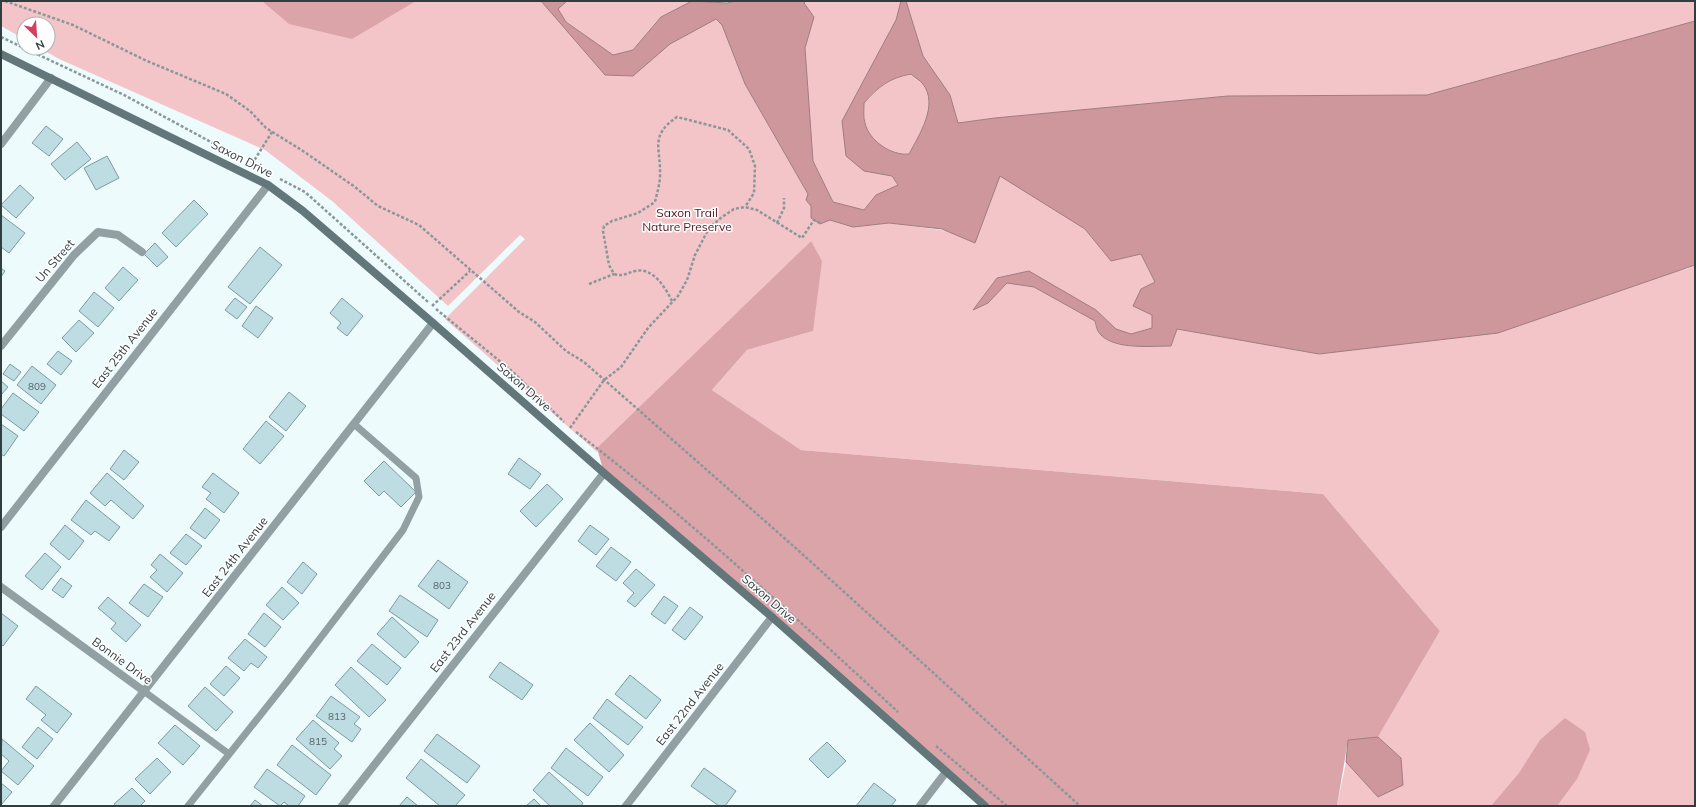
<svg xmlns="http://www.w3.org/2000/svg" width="1696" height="807" font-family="Mulish,sans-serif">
  <rect width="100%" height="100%" fill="#edfbfd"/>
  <!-- green -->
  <path fill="#f3c5c9" d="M1 1H541L605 75 633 76 670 44 715 19 722 25 745 84 808 194 830 220 853 227 889 223 947 231 1000 175 1085 229 1111 261 1141 253 1155 282 1141 289 1152 315V328L1131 334 1116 329 1096 310 1029 271 997 278 974 309 988 303 1007 283 1034 287 1095 321C1096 325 1097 332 1101 335 1117 351 1150 346 1171 346L1177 329 1319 354 1687 269 1695 265V806H1337L1346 762 1378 797 1401 758 1378 737 1440 631 1323 494 801 450 712 390 747 350 813 331 811 241 597 452 445 319 525 239 520 235 448 306 332 201 265 150 59 59 40 48H48V24H24V39L1 26Z
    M567 1H692L661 17 633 50 613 55 566 22 557 9Z
    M806 1H901L896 20 842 121 864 171 892 176 898 186 876 195 864 210 833 202 813 161 805 48 814 17 804 3Z
    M906 1H1695V21L1427 95 1228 96 995 118 958 123 950 95 923 56Z
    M911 74C914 77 920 80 923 84 939 104 919 135 909 154 891 155 869 141 865 123 863 117 864 110 864 103 880 86 888 79 911 74Z"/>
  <!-- forest -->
  <path fill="#dba4a9" d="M262 1H416L352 39 289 24Z
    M811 241 822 261 813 331 747 350 712 390 801 450 1323 494 1440 631 1378 737 1348 740 1337 806H985L604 473 597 448Z
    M1565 718 1585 732 1590 750 1577 779 1557 806H1491L1519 773 1540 740Z"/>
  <!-- water -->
  <path fill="#ce979c" stroke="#9f7c80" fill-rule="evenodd" d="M541 1H567L558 9 566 22 613 55 633 50 661 17 692 1 727 3 735 1H806L804 3 814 17 805 48 813 161 833 202 864 210 876 195 898 185 892 176 864 171 846 156 842 121 896 20 901 1H906L923 56 950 95 958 123 995 118 1228 96 1427 95 1695 21V265L1498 333 1319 354 1177 329 1171 346C1151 346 1116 350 1101 335 1097 332 1096 325 1095 321L1034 287 1007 283 988 303 973 310 997 278 1029 271 1096 310 1116 329 1131 334 1152 328V315L1133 306 1141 289 1155 282 1141 254 1111 261 1085 229 1000 176 975 243 942 229 889 223 853 227 830 220 820 224 811 218V206L806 200 808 194 745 84 722 25 716 19 670 44 633 76 605 75ZM911 74C914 77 920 80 923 84 939 105 919 135 909 154 892 156 869 141 865 123 863 117 864 110 864 103 878 87 889 78 911 74Z
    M1378 737 1401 758 1403 785 1378 797 1346 762 1348 740Z"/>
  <!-- building -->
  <path fill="#bddde3" stroke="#7c9ba0" d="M46 126 63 139 49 156 32 143Z
    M77 142 91 159 65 180 51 164Z
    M107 156 119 178 96 190 84 168Z
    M20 185 34 198 16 218 1 205Z
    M194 200 208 214 176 247 162 233Z
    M1 215 25 233 9 253 1 247Z
    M155 243 168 257 157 267 144 254Z
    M260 247 282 265 250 304 228 287Z
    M123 267 138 280 119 301 105 288Z
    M1 268 5 271 1 277Z
    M94 292 114 308 98 327 79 311Z
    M235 298 247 307 237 319 225 310Z
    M342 298 363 316 347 336 337 328 341 323 330 313Z
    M256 306 273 318 258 338 242 326Z
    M79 320 94 333 76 352 62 338Z
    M58 351 72 361 61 375 47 364Z
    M10 364 21 372 14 381 3 374Z
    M32 366 56 385 41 404 17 385Z
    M1 381 8 387 1 395Z
    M289 392 306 406 286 431 269 417Z
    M13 393 39 412 24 431 1 414V409Z
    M266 421 284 436 260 464 243 449Z
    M1 424 18 436 4 456 1 454Z
    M124 450 139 462 124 480 110 469Z
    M519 458 541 474 530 489 508 474Z
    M384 461 416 492 401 507 384 491 379 496 364 481Z
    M107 473 144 506 133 519 111 500 105 506 90 493Z
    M213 473 239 493 224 513 206 499 211 493 202 487Z
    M547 484 563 499 536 527 520 511Z
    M86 500 120 527 109 541 95 531 91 535 71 520Z
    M205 508 220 520 205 539 190 528Z
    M65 525 84 541 69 560 50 544Z
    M590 525 609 539 596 555 578 541Z
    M186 534 202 546 186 565 170 553Z
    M611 547 631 562 616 581 596 566Z
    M45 553 61 567 42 590 25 576Z
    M160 554 183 573 167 592 150 577 157 570 151 565Z
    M438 560 468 582 449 609 418 586Z
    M303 562 317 574 302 594 287 582Z
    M636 569 655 585 635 607 627 601 634 593 623 583Z
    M61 578 72 586 63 598 52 590Z
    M144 584 163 597 148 617 129 603Z
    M282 587 299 603 283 620 266 605Z
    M400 595 438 620 427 637 389 611Z
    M664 596 678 606 665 624 651 614Z
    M108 597 141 625 126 642 111 629 116 623 98 608Z
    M690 607 703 617 685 640 672 630Z
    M1 613 18 626 3 646 1 644Z
    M264 613 281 627 265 647 248 634Z
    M392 617 419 642 405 658 377 634Z
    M245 639 267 657 258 668 251 663 244 671 228 658Z
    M372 644 401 668 387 685 357 661Z
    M500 662 533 685 522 700 489 677Z
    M226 666 240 678 224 696 210 684Z
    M351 667 386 700 369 717 335 685Z
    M630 675 661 700 646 719 615 694Z
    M36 686 72 714 57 733 41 720 46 715 26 699Z
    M205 687 233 712 216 731 188 706Z
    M331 696 360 717 354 724 361 729 352 742 316 716Z
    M607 699 643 727 628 745 593 718Z
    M313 720 339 743 334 749 342 756 330 769 296 739Z
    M590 723 624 755 609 772 574 740Z
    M175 725 200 746 183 765 158 743Z
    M38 727 53 739 37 759 22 747Z
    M437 734 480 766 467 783 424 751Z
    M2 739 34 766 18 785 1 771 9 761 1 754Z
    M827 742 846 761 828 778 809 759Z
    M292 745 331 775 316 795 277 765Z
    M566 748 603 777 588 796 551 768Z
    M157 758 171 772 150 794 135 779Z
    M421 759 465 795 455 806H440L406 778Z
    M704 768 736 791 725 806H719L691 786Z
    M267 769 305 796 298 806H289L284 802 280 806 254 787Z
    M549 772 583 803 581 806H550L533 790Z
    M1 783 12 792 1 805Z
    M874 783 896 800 891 806H856Z
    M132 788 145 801 140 806H116L114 804Z
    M407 797 418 806H399Z
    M534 799 541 806H526Z
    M255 800 263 806H250Z"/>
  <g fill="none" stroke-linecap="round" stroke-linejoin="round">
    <!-- path -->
    <path stroke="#8a9799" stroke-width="2.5" stroke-dasharray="3 2" stroke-linecap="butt" d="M5 1 73 25 147 61 226 94 250 111 266 128 303 151 355 187 378 206 419 225 519 312 535 322 566 351 584 362 799 551 1080 806
      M1 37 24 48
      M24 48 124 95 235 155
      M252 164 272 132
      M280 179 305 192 428 302
      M777 223 784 208V198
      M589 284 614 274
      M672 301C665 287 653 267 635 271 627 273 623 277 614 274L609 265 603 231 604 226 612 221 638 213 655 202C657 193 660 184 660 175 661 148 649 136 677 117L728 130 749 149 755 166 754 193 745 207
      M432 306 470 271
      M436 309 513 372 564 422
      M570 428 604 380 621 367 648 328 678 296 687 280 695 255 709 228 722 217 734 209 745 207 757 210 802 238 814 220 820 223
      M576 432C689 519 793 615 898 712
      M936 746 1007 806"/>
    <!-- lane -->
    <path stroke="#93a0a3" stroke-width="7" d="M145 692 229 754
      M188 806 289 679 403 530 419 497 416 478 354 424"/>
    <!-- street -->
    <path stroke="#93a0a3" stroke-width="8" d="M1 144 51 78
      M1 346 74 255 98 232 118 235 142 252
      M1 527 268 185
      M1 587 145 692
      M54 806 433 323
      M342 806 604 473
      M626 806 772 617
      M920 806 946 772"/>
    <!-- secondary -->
    <path stroke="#63767a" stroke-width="8" d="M1 54 268 185 303 211 433 323 604 473 772 617 985 806"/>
  </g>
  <g text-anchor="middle" stroke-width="3" stroke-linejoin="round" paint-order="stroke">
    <!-- number labels -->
    <g font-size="10" fill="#546669">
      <text x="37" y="390">809</text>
      <text x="442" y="589">803</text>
      <text x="337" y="720">813</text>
      <text x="318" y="745">815</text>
    </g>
    <!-- street labels -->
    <g font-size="12" fill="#313e40" stroke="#fff">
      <text transform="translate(242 159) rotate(27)" y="4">Saxon Drive</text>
      <text transform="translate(55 261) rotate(-49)" y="4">Un Street</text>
      <text transform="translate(125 348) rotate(-52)" y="4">East 25th Avenue</text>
      <text transform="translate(524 387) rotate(41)" y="4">Saxon Drive</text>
      <text transform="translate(235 557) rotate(-52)" y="4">East 24th Avenue</text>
      <text transform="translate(769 599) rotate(41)" y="4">Saxon Drive</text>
      <text transform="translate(463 632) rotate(-52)" y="4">East 23rd Avenue</text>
      <text transform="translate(122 661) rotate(36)" y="4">Bonnie Drive</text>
      <text transform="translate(690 704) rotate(-52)" y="4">East 22nd Avenue</text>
    </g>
    <!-- park labels -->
    <g font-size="12" fill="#541320" stroke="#fff">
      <text x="687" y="217">Saxon Trail<tspan x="687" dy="14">Nature Preserve</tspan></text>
    </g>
  </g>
  <!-- border -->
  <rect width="1696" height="807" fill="none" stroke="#313e40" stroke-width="4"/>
  <!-- north arrow -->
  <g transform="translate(36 36) rotate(155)"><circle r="19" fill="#ffffff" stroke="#adb2b3"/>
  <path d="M0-3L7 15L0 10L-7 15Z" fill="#d2425f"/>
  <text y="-6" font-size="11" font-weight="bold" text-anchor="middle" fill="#313e40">N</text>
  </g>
</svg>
